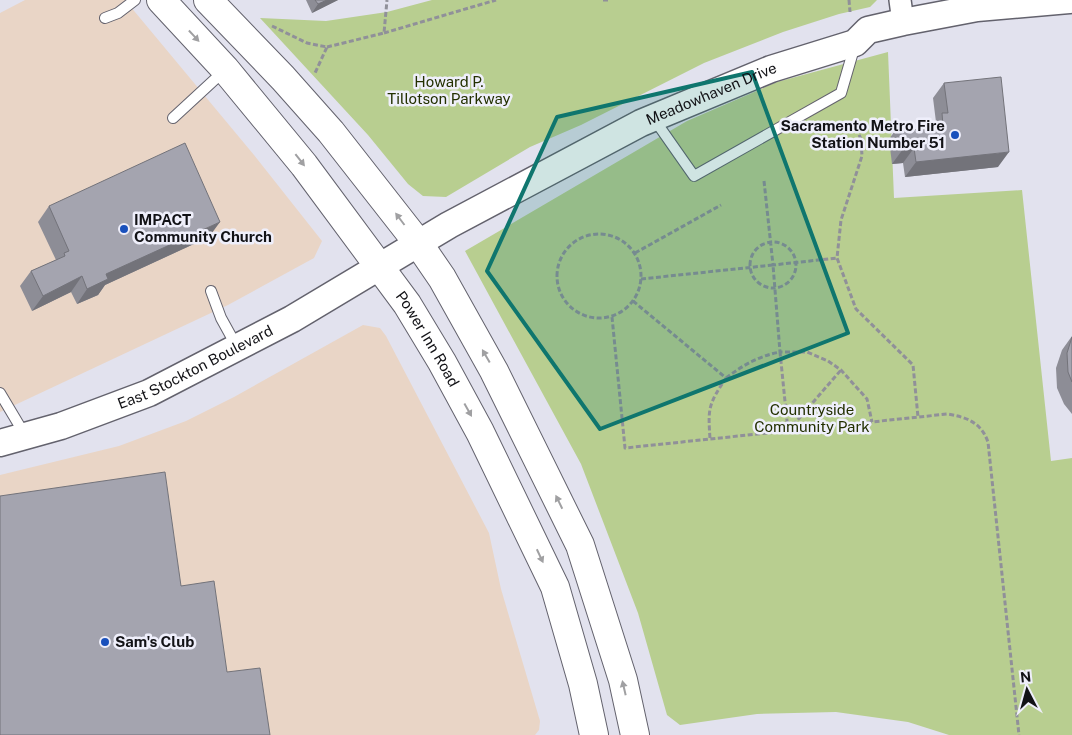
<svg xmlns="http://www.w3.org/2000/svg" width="1072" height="735" font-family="'Public Sans',sans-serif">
  <rect width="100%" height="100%" fill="#e2e2ee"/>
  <!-- commercial -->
  <path fill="#e9d5c6" d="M25 0H125L254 155 322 241 314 258 228 305 0 412V13Z
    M363 325 380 328 386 336 489 533 501 589 540 721 539 730 535 735H0V475L119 446 186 421 234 397Z"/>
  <!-- green -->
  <path fill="#b8ce90" d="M432 0H877L870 7 839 14 783 32 704 63 581 125 530 147 446 197 423 196 408 184 368 135 260 18 326 21 387 12Z
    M888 52 894 198 1022 190 1051 461 1072 458V735H949L908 722 836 712 757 714 680 725 667 715 638 613 581 464 465 251 687 121 777 82Z"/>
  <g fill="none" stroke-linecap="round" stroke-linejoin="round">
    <!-- service casing -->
    <g stroke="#63626d" stroke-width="12">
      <path id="service" d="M105 18 118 13 135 0
        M173 118 225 70
        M654 119 694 176 841 93 855 45
        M211 291 221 318 237 347
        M0 393 25 435"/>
    </g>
    <!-- minor casing -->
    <g stroke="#63626d" stroke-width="24">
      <path id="minor" d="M900 0 903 22"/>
    </g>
    <!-- tertiary casing -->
    <g stroke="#63626d" stroke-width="29">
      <g id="tertiary">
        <path id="s1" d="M0 443 61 426 149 393 292 319 449 225 641 123 771 69 855 43 868 30 903 22 977 8 1069 0"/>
      </g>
    </g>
    <!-- secondary casing -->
    <g stroke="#63626d" stroke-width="30">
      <g id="secondary">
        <path id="s2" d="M161 0 225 69 304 165 407 304 442 362 480 432 555 587 583 684 594 735"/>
        <path d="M208 0 283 78 331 132 418 243 442 278 494 371 580 545 623 680 635 735"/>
      </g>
    </g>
    <!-- path -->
    <path stroke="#909099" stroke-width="3" stroke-dasharray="5 2.5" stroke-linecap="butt" d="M603 0H609
      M849 0 850 12
      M272 26 307 43 327 47 315 73
      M384 33 496 0
      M327 47 384 33 387 0
      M856 128 861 139 862 156 841 220 837 258 856 309 913 365 918 417
      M764 181 773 265 837 258
      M557 276a42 42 0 1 1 84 0a42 42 0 1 1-84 0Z
      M750 265a23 23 0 1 1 46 0a23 23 0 1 1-46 0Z
      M635 253 721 205
      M641 279 773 265 780 352H807L828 361 841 370 867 399 872 422
      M633 301 726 378C708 405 708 408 710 439
      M612 317 625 448 947 414C966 417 981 422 988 442L1019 735
      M726 378C743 365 759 356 780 352L788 431
      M788 431 841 370"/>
    <!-- service -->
    <use href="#service" stroke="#fff" stroke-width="10"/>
    <!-- minor -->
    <use href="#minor" stroke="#fff" stroke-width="21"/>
    <!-- tertiary -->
    <use href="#tertiary" stroke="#fff" stroke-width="26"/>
    <!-- secondary -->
    <use href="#secondary" stroke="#fff" stroke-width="28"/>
  </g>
  <!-- wall -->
  <path fill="#8d8d96" d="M306 0H338L312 13Z
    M944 83 998 167 905 177 903 163 892 164 889 139 900 124 912 130 932 128 936 122 933 98Z
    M49 206 209 237 105 285 98 295 77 304 71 292 32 311 20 286 31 271 56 260 38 222Z
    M1072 336V414L1064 404 1057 388 1056 368 1062 350Z"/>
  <!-- shaded-wall -->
  <path fill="#73737a" d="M327 0H338L312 13 318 4Z
    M914 148 903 163 892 164 903 149Z
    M1009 152 998 167 905 177 916 162Z
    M220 222 209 237 105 285 98 295 77 304 87 289 106 274Z
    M82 276 71 292 32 311 43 296Z"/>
  <!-- building -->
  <path fill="#a4a4af" stroke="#73737a" d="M315 0H327L318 4Z
    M1001 77 1009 152 916 162 914 148 903 149 900 124 911 123 912 130 943 126 942 113H948L944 83Z
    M185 143 220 222 106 274 108 279 87 289 82 276 43 296 31 271 65 256 64 253 69 251 49 206Z
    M1072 337V382L1068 372 1067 353Z
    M165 472 181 586 214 581 227 672 260 668 270 735H0V496Z"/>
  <!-- one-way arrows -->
  <defs><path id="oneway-solid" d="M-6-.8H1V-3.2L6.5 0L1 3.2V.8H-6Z" transform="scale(1.25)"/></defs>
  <g fill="#a0a0a2">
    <use href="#oneway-solid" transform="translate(194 36) rotate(47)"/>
    <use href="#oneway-solid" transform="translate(300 160) rotate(52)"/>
    <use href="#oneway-solid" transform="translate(400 219) rotate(-127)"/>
    <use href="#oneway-solid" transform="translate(486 356) rotate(-120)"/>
    <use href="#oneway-solid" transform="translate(468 410) rotate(61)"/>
    <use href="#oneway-solid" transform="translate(559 502) rotate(-116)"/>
    <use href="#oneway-solid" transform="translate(540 556) rotate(65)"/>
    <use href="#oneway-solid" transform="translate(624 688) rotate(-103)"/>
  </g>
  <!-- marked area -->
  <path fill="#0f766e" fill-opacity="0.2" stroke="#0f766e" stroke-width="4" stroke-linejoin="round" d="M752 72 848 333 600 429 487 271 557 117Z"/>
  <!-- markers -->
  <g fill="#1950bc" stroke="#efeffb" stroke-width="2">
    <circle cx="955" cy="135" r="5"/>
    <circle cx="124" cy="229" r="5"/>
    <circle cx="105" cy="642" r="5"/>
  </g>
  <g text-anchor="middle" stroke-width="5" stroke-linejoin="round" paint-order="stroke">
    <!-- park labels -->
    <g font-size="15" fill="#233000" stroke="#efeffb">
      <text x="449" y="87">Howard P.<tspan x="449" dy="17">Tillotson Parkway</tspan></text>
      <text x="812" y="415">Countryside<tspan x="812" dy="17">Community Park</tspan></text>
    </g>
    <!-- street labels -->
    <g font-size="15" fill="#121216" stroke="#efeffb">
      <text dy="5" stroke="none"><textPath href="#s1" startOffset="795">Meadowhaven Drive</textPath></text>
      <text dy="5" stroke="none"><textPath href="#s2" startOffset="432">Power Inn Road</textPath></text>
      <text dy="5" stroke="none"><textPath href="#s1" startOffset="210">East Stockton Boulevard</textPath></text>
    </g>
    <!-- poi labels -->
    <g font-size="15" font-weight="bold" fill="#121216" stroke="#efeffb" text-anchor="start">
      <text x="945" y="131" text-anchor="end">Sacramento Metro Fire<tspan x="945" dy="17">Station Number 51</tspan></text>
      <text x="134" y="225">IMPACT<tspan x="134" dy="17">Community Church</tspan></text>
      <text x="115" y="647">Sam's Club</text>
    </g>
  </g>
  <!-- north arrow -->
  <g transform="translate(1027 690) rotate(354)" stroke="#efeffb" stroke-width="4" paint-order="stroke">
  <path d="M0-4L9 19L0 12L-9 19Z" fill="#121216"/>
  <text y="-8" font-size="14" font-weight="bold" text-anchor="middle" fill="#121216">N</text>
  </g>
</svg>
